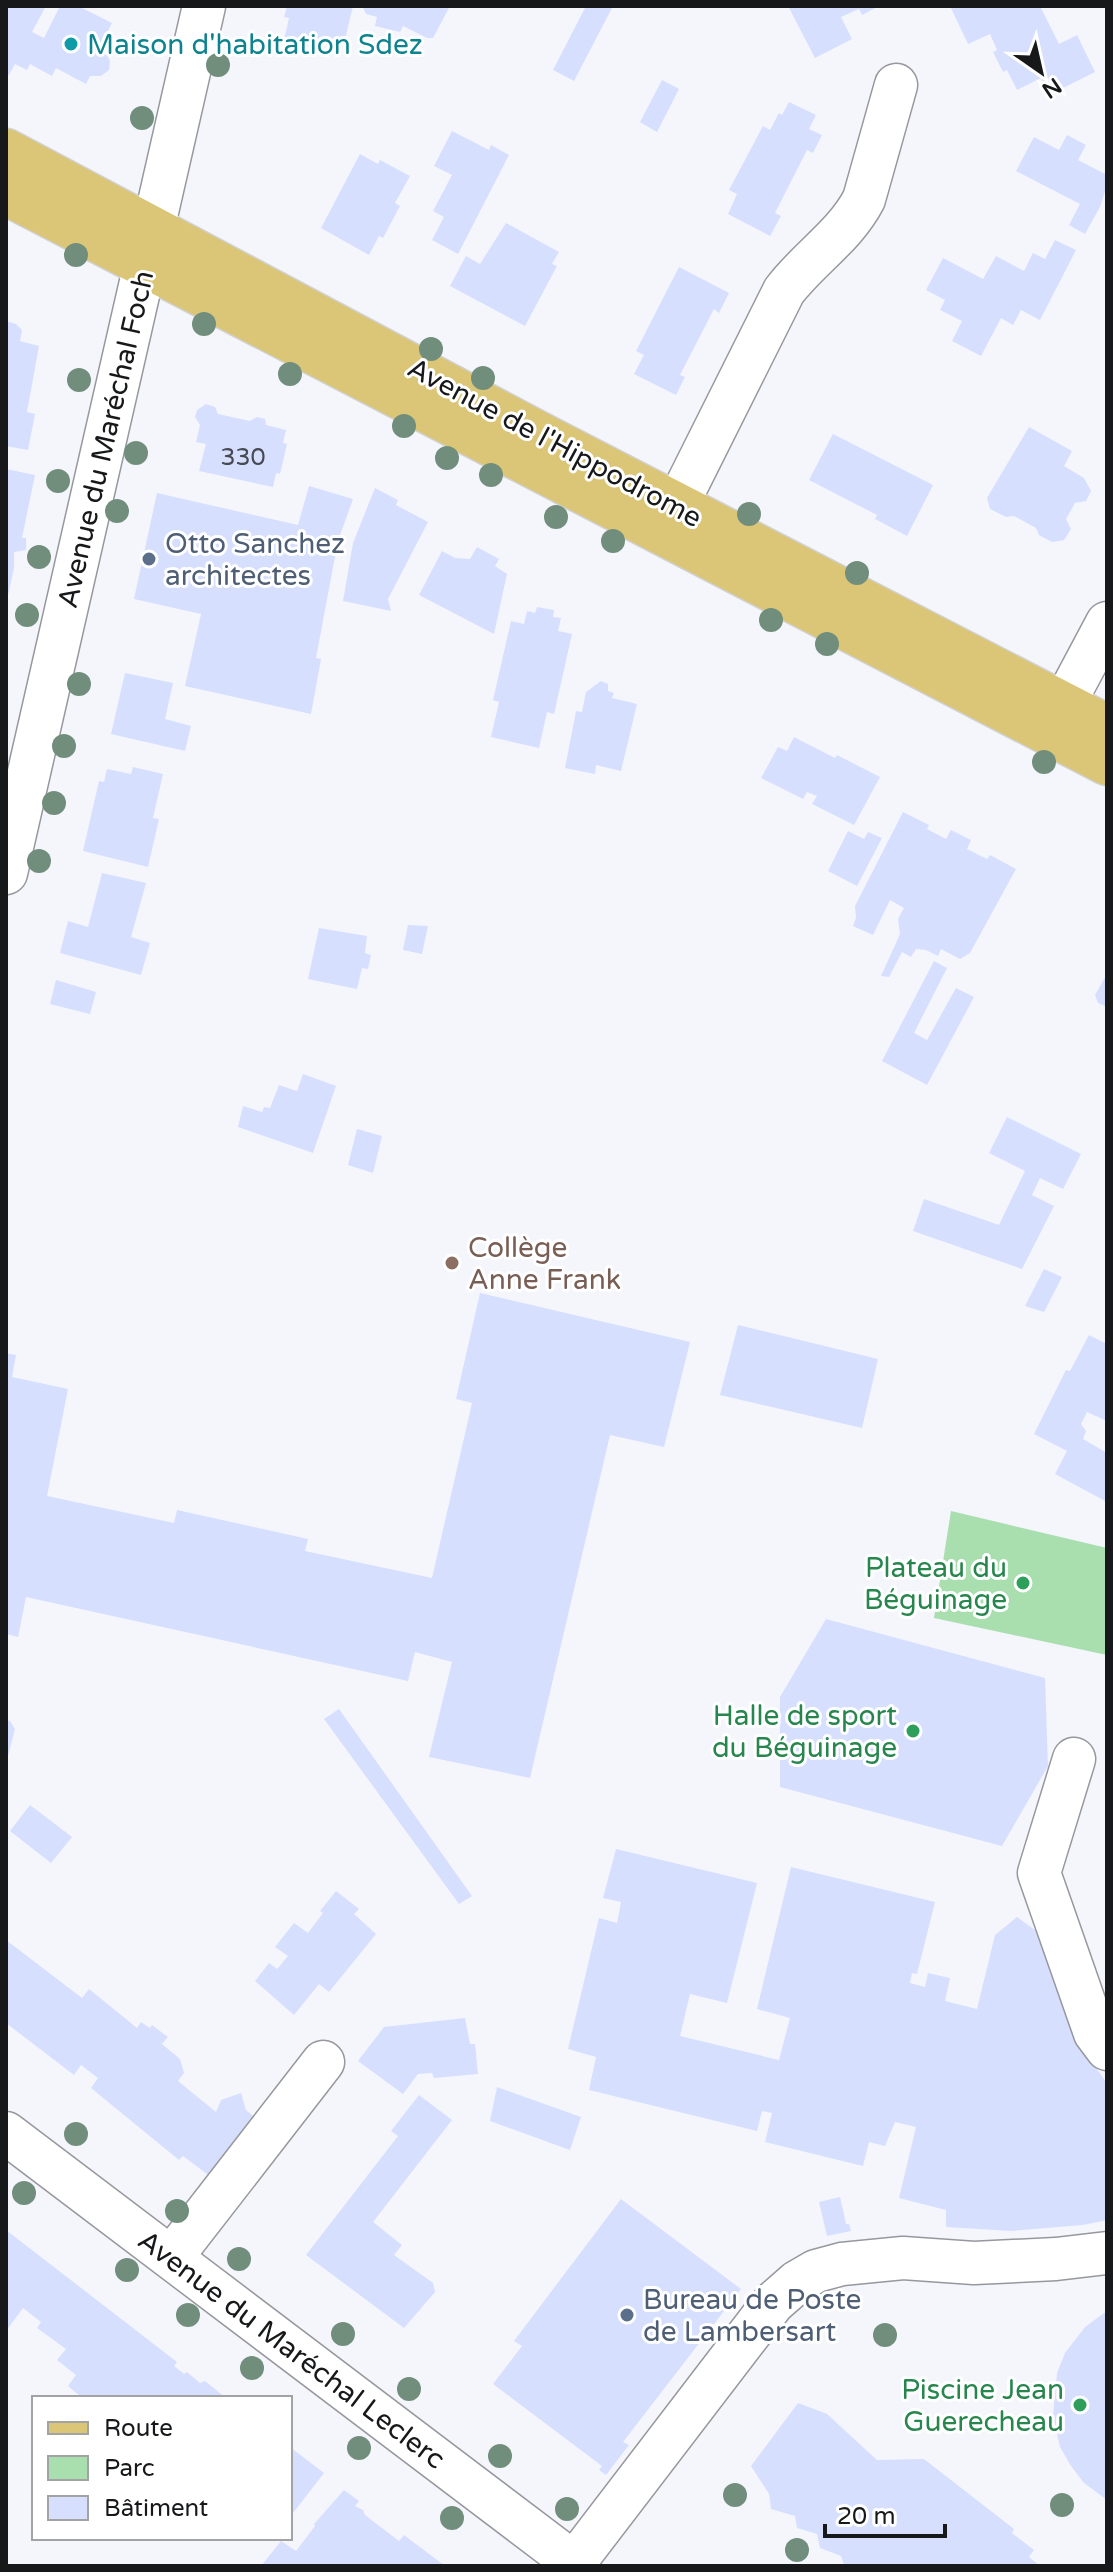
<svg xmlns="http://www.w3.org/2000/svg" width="1113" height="2572" font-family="'Varela Round',sans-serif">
  <rect width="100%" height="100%" fill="#f4f6fc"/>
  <!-- green -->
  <path fill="#a9deaf" d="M951 1511 1107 1548V1655L934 1618Z"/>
  <!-- building -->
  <path fill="#d7dffe" d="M6 6H46L32 32 44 38 60 6H78L112 23 98 51 107 55 110 61 109 70 101 76H90L86 84 56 68 52 76 30 64 27 70 15 64 9 75 6 74Z
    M287 6H353L344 44 310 37 307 50H291L284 40 289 18 284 17Z
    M362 6H450L433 38H427L403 26 400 32 375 26 377 17 366 14Z
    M586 6H613L574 81 553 70Z
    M788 6H879L862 15 859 9 841 17 852 39 815 58Z
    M950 6H1040L1059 44 1077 35 1095 72 1049 95 1041 78 1017 90 1007 70 1003 72 993 52 997 50 990 34 968 44Z
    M662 80 679 89 657 132 640 122Z
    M789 102 816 115 809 129 822 135 813 153 807 150 775 213 781 216 770 236 728 214 737 194 729 190 763 126 770 130 779 113 782 115Z
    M452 131 489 150 491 145 509 155 458 254 432 240 444 217 433 211 452 175 434 166Z
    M1067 135 1086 145 1078 160 1107 175V185L1100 207 1085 234 1069 225 1080 204 1016 171 1034 137 1059 150Z
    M360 154 378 164 380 160 410 176 395 203 400 206 383 238 379 236 369 255 321 228Z
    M506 223 559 252 552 264 557 266 525 326 450 286 466 256 480 264Z
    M1055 240 1076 250 1040 320 1021 310 1013 325 1001 318 981 356 952 341 962 321 940 310 945 300 926 290 943 258 983 279 996 256 1024 271 1033 253 1045 259Z
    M679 267 729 293 719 313 714 309 680 375 685 377 676 395 634 374 644 355 636 351Z
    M6 321 16 324 22 330 20 341 39 346 27 412 35 414 28 450 6 446Z
    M206 404 215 407 218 414 250 421 257 417 265 419 266 425 286 430 283 443 287 444 280 474 276 473 273 487 199 471 206 444 196 442 200 425 195 417 197 410Z
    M1029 427 1072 451 1064 466 1084 478 1091 491 1086 501 1075 503 1066 519 1071 529 1064 540 1052 542 1039 535 1036 528 1014 516 1006 517 990 509 987 498Z
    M833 434 933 485 907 536 875 519 877 515 809 480Z
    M6 469 35 475 22 538H26V550L14 552V568L7 600Z
    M309 486 353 499 338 541 316 658 321 659 311 714 185 686 201 614 134 599 157 493 298 525Z
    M375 488 398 500 396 505 428 522 388 599 391 611 343 601 353 543Z
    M477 547 499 559 495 566 507 574 494 634 419 595 442 551 455 558 470 559Z
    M537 607 554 610 553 617 561 618 558 631 572 634 554 714 547 712 539 748 491 737 499 702 493 700 511 621 524 624 527 611 535 613Z
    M125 673 173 683 165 719 191 726 185 751 111 734Z
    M601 681 608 684V691L614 693 612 698 637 704 621 771 596 765 595 774 565 768 576 711 582 712 586 692Z
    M794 737 835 758 837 755 880 777 854 825 812 804 817 796 807 792 803 799 761 778 778 747 787 751Z
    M133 767 163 774 153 818 159 819 148 867 83 851 99 781 104 782 107 769 131 774Z
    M903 812 929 825 927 829 946 839 951 830 971 840 967 849 987 859 990 855 1016 869 970 953 960 959 941 949 938 956 926 950 916 949 911 957 902 952 889 977 881 976 900 934 898 919 904 908 890 900 873 935 853 926 856 918 855 906Z
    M848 831 864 839 868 832 882 838 857 886 828 871Z
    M102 873 146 883 131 937 150 943 141 975 60 953 68 921 88 927Z
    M408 925 428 926 422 954 403 950Z
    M319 928 367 936 365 953 371 955 368 969 362 968 357 989 308 979Z
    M934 961 947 968 914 1033 927 1040 956 988 974 997 927 1085 882 1061Z
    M1107 974V1007L1098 1003 1095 995Z
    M56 980 96 992 90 1014 50 1004Z
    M303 1074 336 1086 313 1153 238 1127 243 1106 262 1112 264 1107 270 1108 279 1085 297 1091Z
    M1007 1117 1081 1154 1063 1189 1040 1178 1032 1195 1054 1206 1022 1269 913 1231 924 1199 999 1225 1025 1171 989 1153Z
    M357 1129 382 1136 373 1173 348 1165Z
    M1044 1269 1062 1277 1044 1312 1025 1306Z
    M480 1293 690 1342 664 1447 610 1435 530 1778 429 1757 452 1662 415 1652 408 1681 26 1597 18 1637 6 1634V1353L16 1355 12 1377 68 1389 47 1496 174 1523 177 1510 308 1539 305 1551 432 1578 472 1403 456 1399Z
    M738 1325 878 1359 862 1428 720 1395Z
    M1089 1335 1107 1344V1421L1087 1412 1081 1424 1086 1431 1083 1439 1107 1453V1502L1055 1474 1067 1451 1034 1434 1066 1370 1070 1371Z
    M826 1619 1045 1678 1048 1766 1002 1846 780 1787V1697Z
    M339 1709 472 1896 459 1904 324 1719Z
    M6 1720 10 1721 15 1729 7 1760Z
    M30 1805 72 1837 51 1863 10 1831Z
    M616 1849 757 1883 727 2003 690 1994 680 2036 779 2060 790 2018 757 2009 791 1867 935 1902 917 1974 912 1973 910 1983 925 1987 928 1973 950 1978 945 2001 977 2009 995 1935 1017 1917 1046 1938 1085 2053 1107 2083V2220L1083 2225 1011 2231 946 2227V2210L899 2198 916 2127 895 2122 885 2146 869 2142 863 2166 765 2142 772 2113 762 2111 757 2131 589 2090 596 2057 568 2049 599 1918 617 1923 621 1902 603 1898Z
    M336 1891 359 1909 354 1914 376 1934 329 1992 319 1984 294 2015 255 1981 269 1963 277 1969 288 1956 275 1947 294 1923 308 1933 323 1913 320 1911Z
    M6 1940 82 1998 89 1989 137 2028 141 2022 150 2028 152 2025 168 2037 162 2044 180 2059 184 2073 178 2081 216 2112 221 2100 241 2093 246 2110 257 2119 211 2177 183 2156 179 2160 91 2088 98 2078 81 2065 74 2075 6 2023Z
    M465 2018 470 2044H475L478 2074 434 2078 432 2073 418 2074 403 2094 358 2061 384 2027Z
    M497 2087 581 2117 570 2150 490 2121Z
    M419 2095 452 2120 373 2222 402 2245 394 2255 433 2283 435 2292 404 2328 306 2255 398 2136 391 2131Z
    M840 2197 846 2224H849L851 2231 827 2236 819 2202Z
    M621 2199 741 2289 623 2442 629 2445 606 2475 599 2470 602 2466 493 2384 522 2346 514 2341Z
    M6 2230 177 2362 174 2366 184 2374 187 2372 200 2383 205 2381 226 2398H83L75 2392 68 2386 76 2375 57 2360 66 2349 37 2328 41 2322 23 2308 6 2331Z
    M1107 2311V2500L1084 2483 1071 2466 1060 2447 1053 2416 1057 2373 1065 2353 1085 2327Z
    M798 2403 827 2414 877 2460 924 2459 1014 2529 1012 2533 1034 2550 1029 2557 1040 2566 844 2565 841 2556 820 2548 817 2534 797 2528 795 2516 771 2509 769 2494 751 2466Z
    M290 2447 324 2473 290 2517Z
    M344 2490 359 2501 355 2506 363 2510 365 2515 399 2541 404 2535 445 2566H261L281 2541 296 2551 315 2526 314 2524Z"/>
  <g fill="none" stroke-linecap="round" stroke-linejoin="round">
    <!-- minor casing -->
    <g stroke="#96989d" stroke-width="45">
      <path id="minor" d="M677 505 784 291C809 258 845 236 864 199L896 85
        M1049 732 1107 623
        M6 873 204 6
        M1074 1759 1039 1873 1095 2033 1107 2049
        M6 2133 578 2566
        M171 2258 323 2062
        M574 2563 773 2303 797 2282 816 2271 842 2264 903 2258 974 2263 1056 2259 1107 2253"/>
    </g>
    <!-- major casing -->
    <g stroke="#d1d1d1" stroke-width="47">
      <path id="major" d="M6 151 541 435 1107 727
        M6 193 1107 763"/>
    </g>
    <!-- minor -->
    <use href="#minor" stroke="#fff" stroke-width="42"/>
    <!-- major -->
    <use href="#major" stroke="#dbc577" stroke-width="44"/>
  </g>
  <!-- trees -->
  <g fill="#718e7c">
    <circle cx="218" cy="65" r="12"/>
    <circle cx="142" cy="118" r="12"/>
    <circle cx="76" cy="255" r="12"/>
    <circle cx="204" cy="324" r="12"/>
    <circle cx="431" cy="349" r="12"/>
    <circle cx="290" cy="374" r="12"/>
    <circle cx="483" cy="378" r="12"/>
    <circle cx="79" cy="380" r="12"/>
    <circle cx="404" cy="426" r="12"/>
    <circle cx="136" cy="453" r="12"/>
    <circle cx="447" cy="458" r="12"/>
    <circle cx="491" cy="475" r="12"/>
    <circle cx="58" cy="481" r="12"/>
    <circle cx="117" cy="511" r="12"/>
    <circle cx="749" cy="514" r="12"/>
    <circle cx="556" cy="517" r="12"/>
    <circle cx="613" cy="541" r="12"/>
    <circle cx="39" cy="557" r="12"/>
    <circle cx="857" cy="573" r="12"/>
    <circle cx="27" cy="615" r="12"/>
    <circle cx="771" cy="620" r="12"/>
    <circle cx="827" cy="644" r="12"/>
    <circle cx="79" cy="684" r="12"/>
    <circle cx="64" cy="746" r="12"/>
    <circle cx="1044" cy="762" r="12"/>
    <circle cx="54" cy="803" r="12"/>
    <circle cx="39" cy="861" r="12"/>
    <circle cx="76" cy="2134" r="12"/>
    <circle cx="24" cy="2193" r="12"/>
    <circle cx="177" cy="2211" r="12"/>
    <circle cx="239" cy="2259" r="12"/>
    <circle cx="127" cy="2270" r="12"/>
    <circle cx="188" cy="2315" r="12"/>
    <circle cx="343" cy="2334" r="12"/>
    <circle cx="885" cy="2335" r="12"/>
    <circle cx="252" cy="2368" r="12"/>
    <circle cx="409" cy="2389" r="12"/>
    <circle cx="359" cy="2448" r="12"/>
    <circle cx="500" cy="2456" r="12"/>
    <circle cx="735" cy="2495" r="12"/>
    <circle cx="1062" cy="2505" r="12"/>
    <circle cx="567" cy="2509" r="12"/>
    <circle cx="452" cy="2518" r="12"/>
    <circle cx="797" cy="2550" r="12"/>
  </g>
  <!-- markers -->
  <circle fill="#0f9aa8" stroke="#fff" stroke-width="3" cx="71" cy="44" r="8"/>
  <g fill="#5c6f8a" stroke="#fff" stroke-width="3">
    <circle cx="149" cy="559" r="8"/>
    <circle cx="627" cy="2315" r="8"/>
  </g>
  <circle fill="#8d6e63" stroke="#fff" stroke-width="3" cx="452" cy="1263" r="8"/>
  <g fill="#2e9e5b" stroke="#fff" stroke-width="3">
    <circle cx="1023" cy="1583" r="8"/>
    <circle cx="913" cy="1731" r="8"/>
    <circle cx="1080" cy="2405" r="8"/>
  </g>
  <g text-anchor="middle" stroke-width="6" stroke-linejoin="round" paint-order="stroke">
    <!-- number labels -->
    <g font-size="24" fill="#474a53">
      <text x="243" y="465">330</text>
    </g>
    <!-- culture labels -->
    <g font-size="28" fill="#0d838f" stroke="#fff" text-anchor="start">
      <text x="87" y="54">Maison d'habitation Sdez</text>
    </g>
    <!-- street labels -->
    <g font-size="28" fill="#17181a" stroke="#fff">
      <text transform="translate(105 439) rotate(-77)" y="10">Avenue du Maréchal Foch</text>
      <text transform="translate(555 442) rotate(28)" y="10">Avenue de l'Hippodrome</text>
      <text transform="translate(292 2349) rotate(37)" y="10">Avenue du Maréchal Leclerc</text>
    </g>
    <!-- service labels -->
    <g font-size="28" fill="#4e5e75" stroke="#fff" text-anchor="start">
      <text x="165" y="553">Otto Sanchez<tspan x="165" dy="32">architectes</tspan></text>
      <text x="643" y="2309">Bureau de Poste<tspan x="643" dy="32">de Lambersart</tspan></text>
    </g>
    <!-- education labels -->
    <g font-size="28" fill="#785e54" stroke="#fff" text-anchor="start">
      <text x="468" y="1257">Collège<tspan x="468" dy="32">Anne Frank</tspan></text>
    </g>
    <!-- leisure labels -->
    <g font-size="28" fill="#27864d" stroke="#fff" text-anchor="end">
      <text x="1007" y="1577">Plateau du<tspan x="1007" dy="32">Béguinage</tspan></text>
      <text x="897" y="1725">Halle de sport<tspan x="897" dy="32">du Béguinage</tspan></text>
      <text x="1064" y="2399">Piscine Jean<tspan x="1064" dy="32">Guerecheau</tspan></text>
    </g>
  </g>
  <!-- border -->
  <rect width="1113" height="2572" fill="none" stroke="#17181a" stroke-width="16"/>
  <!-- legend -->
  <rect x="32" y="2396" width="260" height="144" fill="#ffffff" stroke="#a2a3a3" stroke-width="2"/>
  <rect x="48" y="2422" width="40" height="12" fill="#dbc577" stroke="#a2a3a3" stroke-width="2"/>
  <text x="104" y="2436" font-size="24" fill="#17181a">Route</text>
  <rect x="48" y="2456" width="40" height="24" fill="#a9deaf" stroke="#a2a3a3" stroke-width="2"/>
  <text x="104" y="2476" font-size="24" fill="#17181a">Parc</text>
  <rect x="48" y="2496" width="40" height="24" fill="#d7dffe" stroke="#a2a3a3" stroke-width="2"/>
  <text x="104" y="2516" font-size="24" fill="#17181a">Bâtiment</text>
  <!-- north arrow -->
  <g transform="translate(1041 72) rotate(146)" stroke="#ffffff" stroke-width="6" paint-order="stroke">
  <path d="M0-6L14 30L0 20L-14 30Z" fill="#17181a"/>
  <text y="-12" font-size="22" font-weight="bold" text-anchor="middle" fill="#17181a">N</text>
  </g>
  <!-- scale -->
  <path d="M825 2524v12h120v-12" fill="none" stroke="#17181a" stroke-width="4"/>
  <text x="837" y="2524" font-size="24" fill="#17181a" stroke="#ffffff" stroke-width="6" paint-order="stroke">20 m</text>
</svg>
